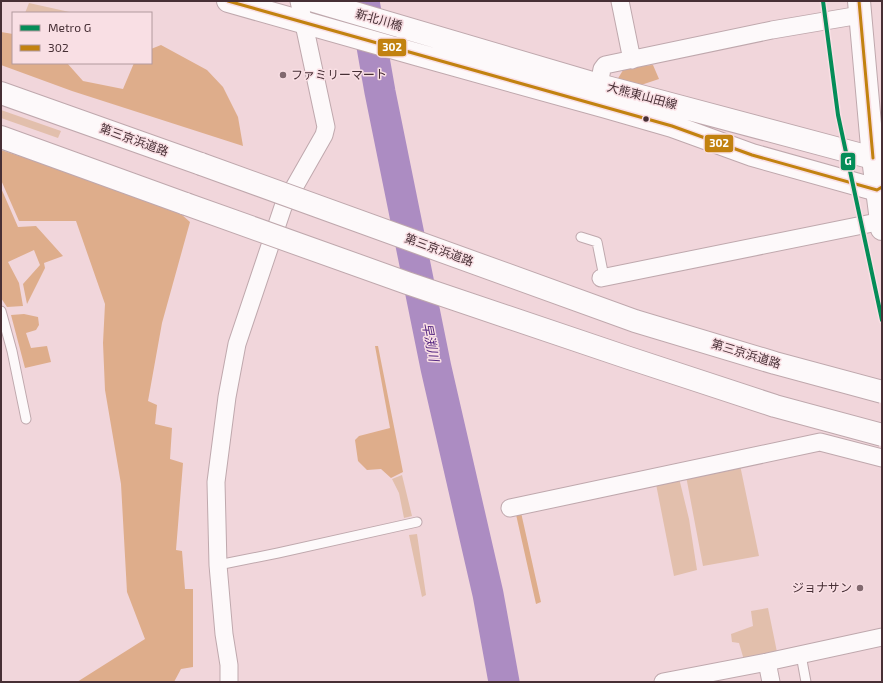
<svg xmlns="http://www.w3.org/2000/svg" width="883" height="683" font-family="'Exo 2','Noto Sans JP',sans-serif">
  <rect width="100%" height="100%" fill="#f1d6db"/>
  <!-- green -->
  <path fill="#e2bfac" d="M29 3 74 13H25Z
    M1 110 61 131 58 138 1 118Z
    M740 465 759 556 703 566 686 476Z
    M402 475 412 516 404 518 399 493 392 479Z
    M679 478 689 519 697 570 674 576 656 484Z
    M417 534 426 595 422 597 409 535Z
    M768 608 777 652 744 660 739 643 732 642 731 634 753 626 751 611Z"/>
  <!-- forest -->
  <path fill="#dead8b" d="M1 32 13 34V63H67L83 81 123 89 134 63H151V49L161 45 207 70 223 87 238 117 243 146 72 91 1 65Z
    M653 65 659 79 635 87 617 80 625 67Z
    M1 150 172 206 190 222 162 323 148 401 157 405 155 424 172 428 170 459 183 463 176 550 182 551 185 589H193V667L181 669 174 682H77L145 639 127 592 121 484 105 390 103 343 105 304 76 221H19L1 180Z
    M1 188 18 227 36 226 63 256 44 263 45 268 27 304 23 284 40 265 34 250 8 262 19 283 23 306 7 307 1 298Z
    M24 314 38 317 39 325 36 330 26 333 31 348 47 346 51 362 25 368 11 315Z
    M375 346H378L403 472 391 478 381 469 367 470 358 461 355 440 359 436 390 428Z
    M520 508 541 602 536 604 515 510Z"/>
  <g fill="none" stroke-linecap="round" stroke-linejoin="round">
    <!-- river -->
    <path stroke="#ac8cc2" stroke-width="31" d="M364 1 380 92 436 368 488 594 504 682"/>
    <!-- service casing -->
    <g stroke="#bfa8ad" stroke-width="11">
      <path id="service" d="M581 237 597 242 604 277
        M1 311 12 351 26 419
        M218 565 278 553 417 522
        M801 655 806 682"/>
    </g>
    <!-- minor casing -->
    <g stroke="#bfa8ad" stroke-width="19">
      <path id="minor" d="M620 1 632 60
        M599 85 602 69 605 65 772 30 860 15
        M601 278 882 221
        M510 508 820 442 882 458
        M767 662 771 682
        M229 682V665L224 634 218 565 216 482 227 397 237 344 283 207 324 135 326 127 299 1
        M663 682 767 662 882 637"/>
    </g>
    <!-- tertiary casing -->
    <g stroke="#bfa8ad" stroke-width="24">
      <path id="tertiary" d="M228 1 419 55 606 107 672 126 752 155 877 190 882 187
        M314 1 599 85 873 158 882 164"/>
    </g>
    <!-- secondary casing -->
    <g stroke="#bfa8ad" stroke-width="24">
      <path id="secondary" d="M859 1 873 158 882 229"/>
    </g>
    <!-- motorway casing -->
    <g stroke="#bfa8ad" stroke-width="24">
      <path id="motorway" d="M1 93 201 164
        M1 137 186 204"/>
    </g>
    <!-- service -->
    <use href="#service" stroke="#fdf9fa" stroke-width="9"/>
    <!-- minor -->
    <use href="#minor" stroke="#fdf9fa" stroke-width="17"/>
    <!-- tertiary -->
    <use href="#tertiary" stroke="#fdf9fa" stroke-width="22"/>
    <!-- secondary -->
    <use href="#secondary" stroke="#fdf9fa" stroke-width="22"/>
    <!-- motorway -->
    <use href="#motorway" stroke="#fdf9fa" stroke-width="22"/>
    <!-- motorway-bridge casing -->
    <g stroke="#bfa8ad" stroke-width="24" stroke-linecap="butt">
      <path id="motorway-bridge" d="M201 164 635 321 775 363 882 392
        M186 204 407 283 629 358 775 406 882 435"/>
    </g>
    <!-- motorway-bridge -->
    <use href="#motorway-bridge" stroke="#fdf9fa" stroke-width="22"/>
    <!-- bus-1 casing -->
    <g stroke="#f9dfe4" stroke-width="6">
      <path id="bus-1" d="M228 1 672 126 752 155 877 190 882 187
        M859 1 873 158"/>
    </g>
    <!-- bus-1 -->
    <use href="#bus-1" stroke="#c28210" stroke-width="3"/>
    <!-- metro-1 casing -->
    <g stroke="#f9dfe4" stroke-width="7">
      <path id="metro-1" d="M823 1 838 115 882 320"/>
    </g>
    <!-- metro-1 -->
    <use href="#metro-1" stroke="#048d58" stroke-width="4"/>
  </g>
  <!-- markers -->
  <g fill="#82696f" stroke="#f9dfe4" stroke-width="1.5">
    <circle cx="283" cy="75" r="4"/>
    <circle cx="860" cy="588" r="4"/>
  </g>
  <circle fill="#472f35" stroke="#f9dfe4" stroke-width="1.5" cx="646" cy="119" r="3.5"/>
  <g text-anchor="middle" stroke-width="3" stroke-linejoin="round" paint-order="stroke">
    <!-- street labels -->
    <g font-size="12" fill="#472f35" stroke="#f9dfe4">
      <text transform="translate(379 20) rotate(16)" y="4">新北川橋</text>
      <text transform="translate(642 96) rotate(15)" y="4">大熊東山田線</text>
      <text transform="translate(134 140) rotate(20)" y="4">第三京浜道路</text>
      <text transform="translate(439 250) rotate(20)" y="4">第三京浜道路</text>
      <text transform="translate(746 354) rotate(17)" y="4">第三京浜道路</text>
    </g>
    <!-- poi labels -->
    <g font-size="12" fill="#472f35" stroke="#f9dfe4" text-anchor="start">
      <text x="291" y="79">ファミリーマート</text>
      <text x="852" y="592" text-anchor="end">ジョナサン</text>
    </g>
    <!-- water labels -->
    <g font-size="13" font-style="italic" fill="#552781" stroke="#f9dfe4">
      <text transform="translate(431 342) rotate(79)" y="5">早渕川</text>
    </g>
  </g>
  <g stroke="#f9dfe4" stroke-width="1.5">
    <rect x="377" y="38" width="30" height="19" rx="4" fill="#c28210"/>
    <rect x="704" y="134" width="30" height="19" rx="4" fill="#c28210"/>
    <rect x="840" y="152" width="16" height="19" rx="4" fill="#048d58"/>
  </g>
  <g font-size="11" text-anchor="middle" font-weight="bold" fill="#fff">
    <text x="392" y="51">302</text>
    <text x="719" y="147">302</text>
    <text x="848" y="165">G</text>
  </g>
  <!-- border -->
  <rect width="883" height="683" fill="none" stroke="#472f35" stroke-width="4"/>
  <!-- legend -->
  <rect x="12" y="12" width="140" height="52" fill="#f9dfe4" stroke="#b2999e"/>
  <rect x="20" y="25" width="20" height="6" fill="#048d58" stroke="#b2999e"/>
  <text x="48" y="32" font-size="12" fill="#472f35">Metro G</text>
  <rect x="20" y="45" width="20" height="6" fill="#c28210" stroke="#b2999e"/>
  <text x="48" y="52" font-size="12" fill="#472f35">302</text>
</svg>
